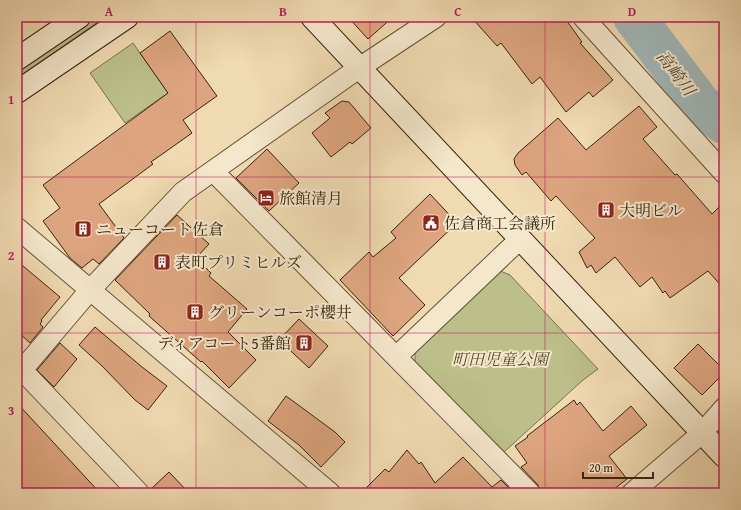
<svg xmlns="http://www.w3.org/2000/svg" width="741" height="510" font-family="'Gentium Book Plus','Noto Serif JP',serif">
  <rect width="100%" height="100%" fill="#f0dab1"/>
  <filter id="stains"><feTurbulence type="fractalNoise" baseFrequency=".005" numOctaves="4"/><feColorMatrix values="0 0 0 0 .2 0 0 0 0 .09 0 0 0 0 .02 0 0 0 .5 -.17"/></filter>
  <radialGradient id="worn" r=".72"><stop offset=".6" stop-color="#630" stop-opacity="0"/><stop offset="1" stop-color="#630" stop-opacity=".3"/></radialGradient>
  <!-- green -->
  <path fill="#bcbf8a" stroke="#7a724c" d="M97 17H105L17 78V72Z
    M133 43 168 93 125 123 90 73Z
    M498 270 510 275 598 369 583 380 503 453 415 365V349Z"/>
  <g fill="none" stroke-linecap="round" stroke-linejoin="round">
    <!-- river -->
    <path stroke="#a0b7b8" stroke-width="42" d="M634 17 700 104 724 123"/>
  </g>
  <!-- building -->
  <path fill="#dda57f" stroke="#37250f" d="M348 17H393L368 39Z
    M471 17H564L582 42 580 43 613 80 593 97 589 92 566 112 540 77 532 84 501 43 497 46Z
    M170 31 217 96 183 120 192 133 151 162 153 164 99 204 124 238 99 264 93 259 82 268 70 258 43 221 60 208 43 185 168 93 140 53Z
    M342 101 349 102 371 128 352 144 350 142 331 157 312 133 330 118 325 113Z
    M639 106 657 127 643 139 675 175 677 174 712 214 724 202V289L708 271 670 298 665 291 663 293 652 277 640 287 615 257 596 273 591 265 587 268 579 252 595 238 556 196 551 201 526 172 522 175 515 165 514 159 518 153 558 118 586 150Z
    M267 149 299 183 269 211 236 178Z
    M430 194 457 223 399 278 425 305 393 336 340 280 369 252 373 257 396 238 391 232Z
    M177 215 209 244 196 258 211 273 209 276 247 309 228 332 256 360 229 388 202 361 201 362 149 316 150 314 115 280Z
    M17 261 60 297 41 320 42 321 40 324 43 327 30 343 17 331Z
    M299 319 328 346 309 368 279 340Z
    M95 327 142 367 167 386 148 410 135 400 102 366 79 345Z
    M60 343 77 359 54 387 37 370Z
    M698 344 724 370V373L702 395 674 368Z
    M286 396 335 432 345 442 321 467 299 445 268 421Z
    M574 400 577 405 580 402 603 431 631 406 647 425 609 456 627 479 609 493H541L538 485 521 467 527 463 515 446 528 437 527 436Z
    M17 403 100 493H17Z
    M407 450 419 464 421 462 435 483 463 457 492 487 501 480 514 493H361L385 469 389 472Z
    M169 472 189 493H150V490Z"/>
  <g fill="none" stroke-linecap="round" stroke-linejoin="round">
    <!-- street casing -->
    <g stroke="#655238" stroke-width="22">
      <path id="street" d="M583 17 724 173
        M213 171 530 493
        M17 228 330 493
        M396 357 520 239
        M139 493 22 370 90 290 183 192 359 68 436 17
        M632 493 702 433 724 408"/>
    </g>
    <!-- secondary casing -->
    <g stroke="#37250f" stroke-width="24">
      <path id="secondary" d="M312 17 724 456
        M17 59 79 17
        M17 92 127 17"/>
    </g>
    <!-- street -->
    <use href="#street" stroke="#f5e7cc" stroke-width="20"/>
    <!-- secondary -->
    <use href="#secondary" stroke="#f5e7cc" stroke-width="22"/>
  </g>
  <!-- grid -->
  <path fill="none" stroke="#c2185b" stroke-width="1" stroke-opacity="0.55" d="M196 17V493M370 17V493M545 17V493M17 177H724M17 333H724"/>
  <!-- icons -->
  <defs>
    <g id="hotel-square" transform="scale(0.9)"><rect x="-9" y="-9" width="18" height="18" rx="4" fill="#8f2418" stroke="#f5e7cc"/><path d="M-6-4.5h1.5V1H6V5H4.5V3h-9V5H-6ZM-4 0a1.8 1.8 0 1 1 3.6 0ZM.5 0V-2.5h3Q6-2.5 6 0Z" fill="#fff"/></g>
    <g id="building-square" transform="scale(0.9)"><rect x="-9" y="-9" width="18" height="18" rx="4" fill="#8f2418" stroke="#f5e7cc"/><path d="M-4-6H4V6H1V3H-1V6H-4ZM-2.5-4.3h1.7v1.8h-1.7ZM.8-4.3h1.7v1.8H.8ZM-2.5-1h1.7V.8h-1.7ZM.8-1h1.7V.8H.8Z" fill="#fff"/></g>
    <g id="civic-square" transform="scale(0.9)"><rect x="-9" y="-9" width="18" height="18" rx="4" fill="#8f2418" stroke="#f5e7cc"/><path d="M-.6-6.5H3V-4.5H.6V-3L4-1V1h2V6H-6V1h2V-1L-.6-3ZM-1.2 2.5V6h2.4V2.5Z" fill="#fff"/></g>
  </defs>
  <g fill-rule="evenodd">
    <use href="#hotel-square" x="266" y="198"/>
    <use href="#building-square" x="606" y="210"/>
    <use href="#civic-square" x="431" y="223"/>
    <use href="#building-square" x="83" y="229"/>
    <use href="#building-square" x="162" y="262"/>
    <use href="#building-square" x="195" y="312"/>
    <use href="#building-square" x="304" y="343"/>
  </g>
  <g text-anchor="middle" stroke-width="4" stroke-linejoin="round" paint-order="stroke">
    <!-- poi labels -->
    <g font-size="16" fill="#37250f" stroke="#f5e7cc" text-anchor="start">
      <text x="279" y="204">旅館清月</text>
      <text x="619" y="216">大明ビル</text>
      <text x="444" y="229">佐倉商工会議所</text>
      <text x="96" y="235">ニューコート佐倉</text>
      <text x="175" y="268">表町プリミヒルズ</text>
      <text x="208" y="318">グリーンコーポ櫻井</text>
      <text x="291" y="349" text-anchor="end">ディアコート5番館</text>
    </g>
    <!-- park labels -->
    <g font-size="16" font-style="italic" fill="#584c2e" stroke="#f5e7cc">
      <text x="500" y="365">町田児童公園</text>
    </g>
    <!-- water labels -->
    <g font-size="17" font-style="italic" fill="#514a39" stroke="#f5e7cc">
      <text transform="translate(676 73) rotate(53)" y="6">高崎川</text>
    </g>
  </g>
  <!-- margin -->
  <rect width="741" height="510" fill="none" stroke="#f0dab1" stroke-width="44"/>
  <!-- scale -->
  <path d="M583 472v6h70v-6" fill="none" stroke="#37250f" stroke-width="2"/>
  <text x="589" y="472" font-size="12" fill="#37250f" stroke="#f5e7cc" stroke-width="3" paint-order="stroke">20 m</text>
  <rect x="22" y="22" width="697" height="466" fill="none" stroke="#c2185b" stroke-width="1.5"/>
  <g font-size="13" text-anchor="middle" font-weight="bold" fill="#c2185b">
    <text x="109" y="16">A</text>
    <text x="283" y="16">B</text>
    <text x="458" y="16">C</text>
    <text x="632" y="16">D</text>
    <text x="11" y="104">1</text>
    <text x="11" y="260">2</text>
    <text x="11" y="415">3</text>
  </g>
  <rect width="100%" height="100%" filter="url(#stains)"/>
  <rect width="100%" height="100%" fill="url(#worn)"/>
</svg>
